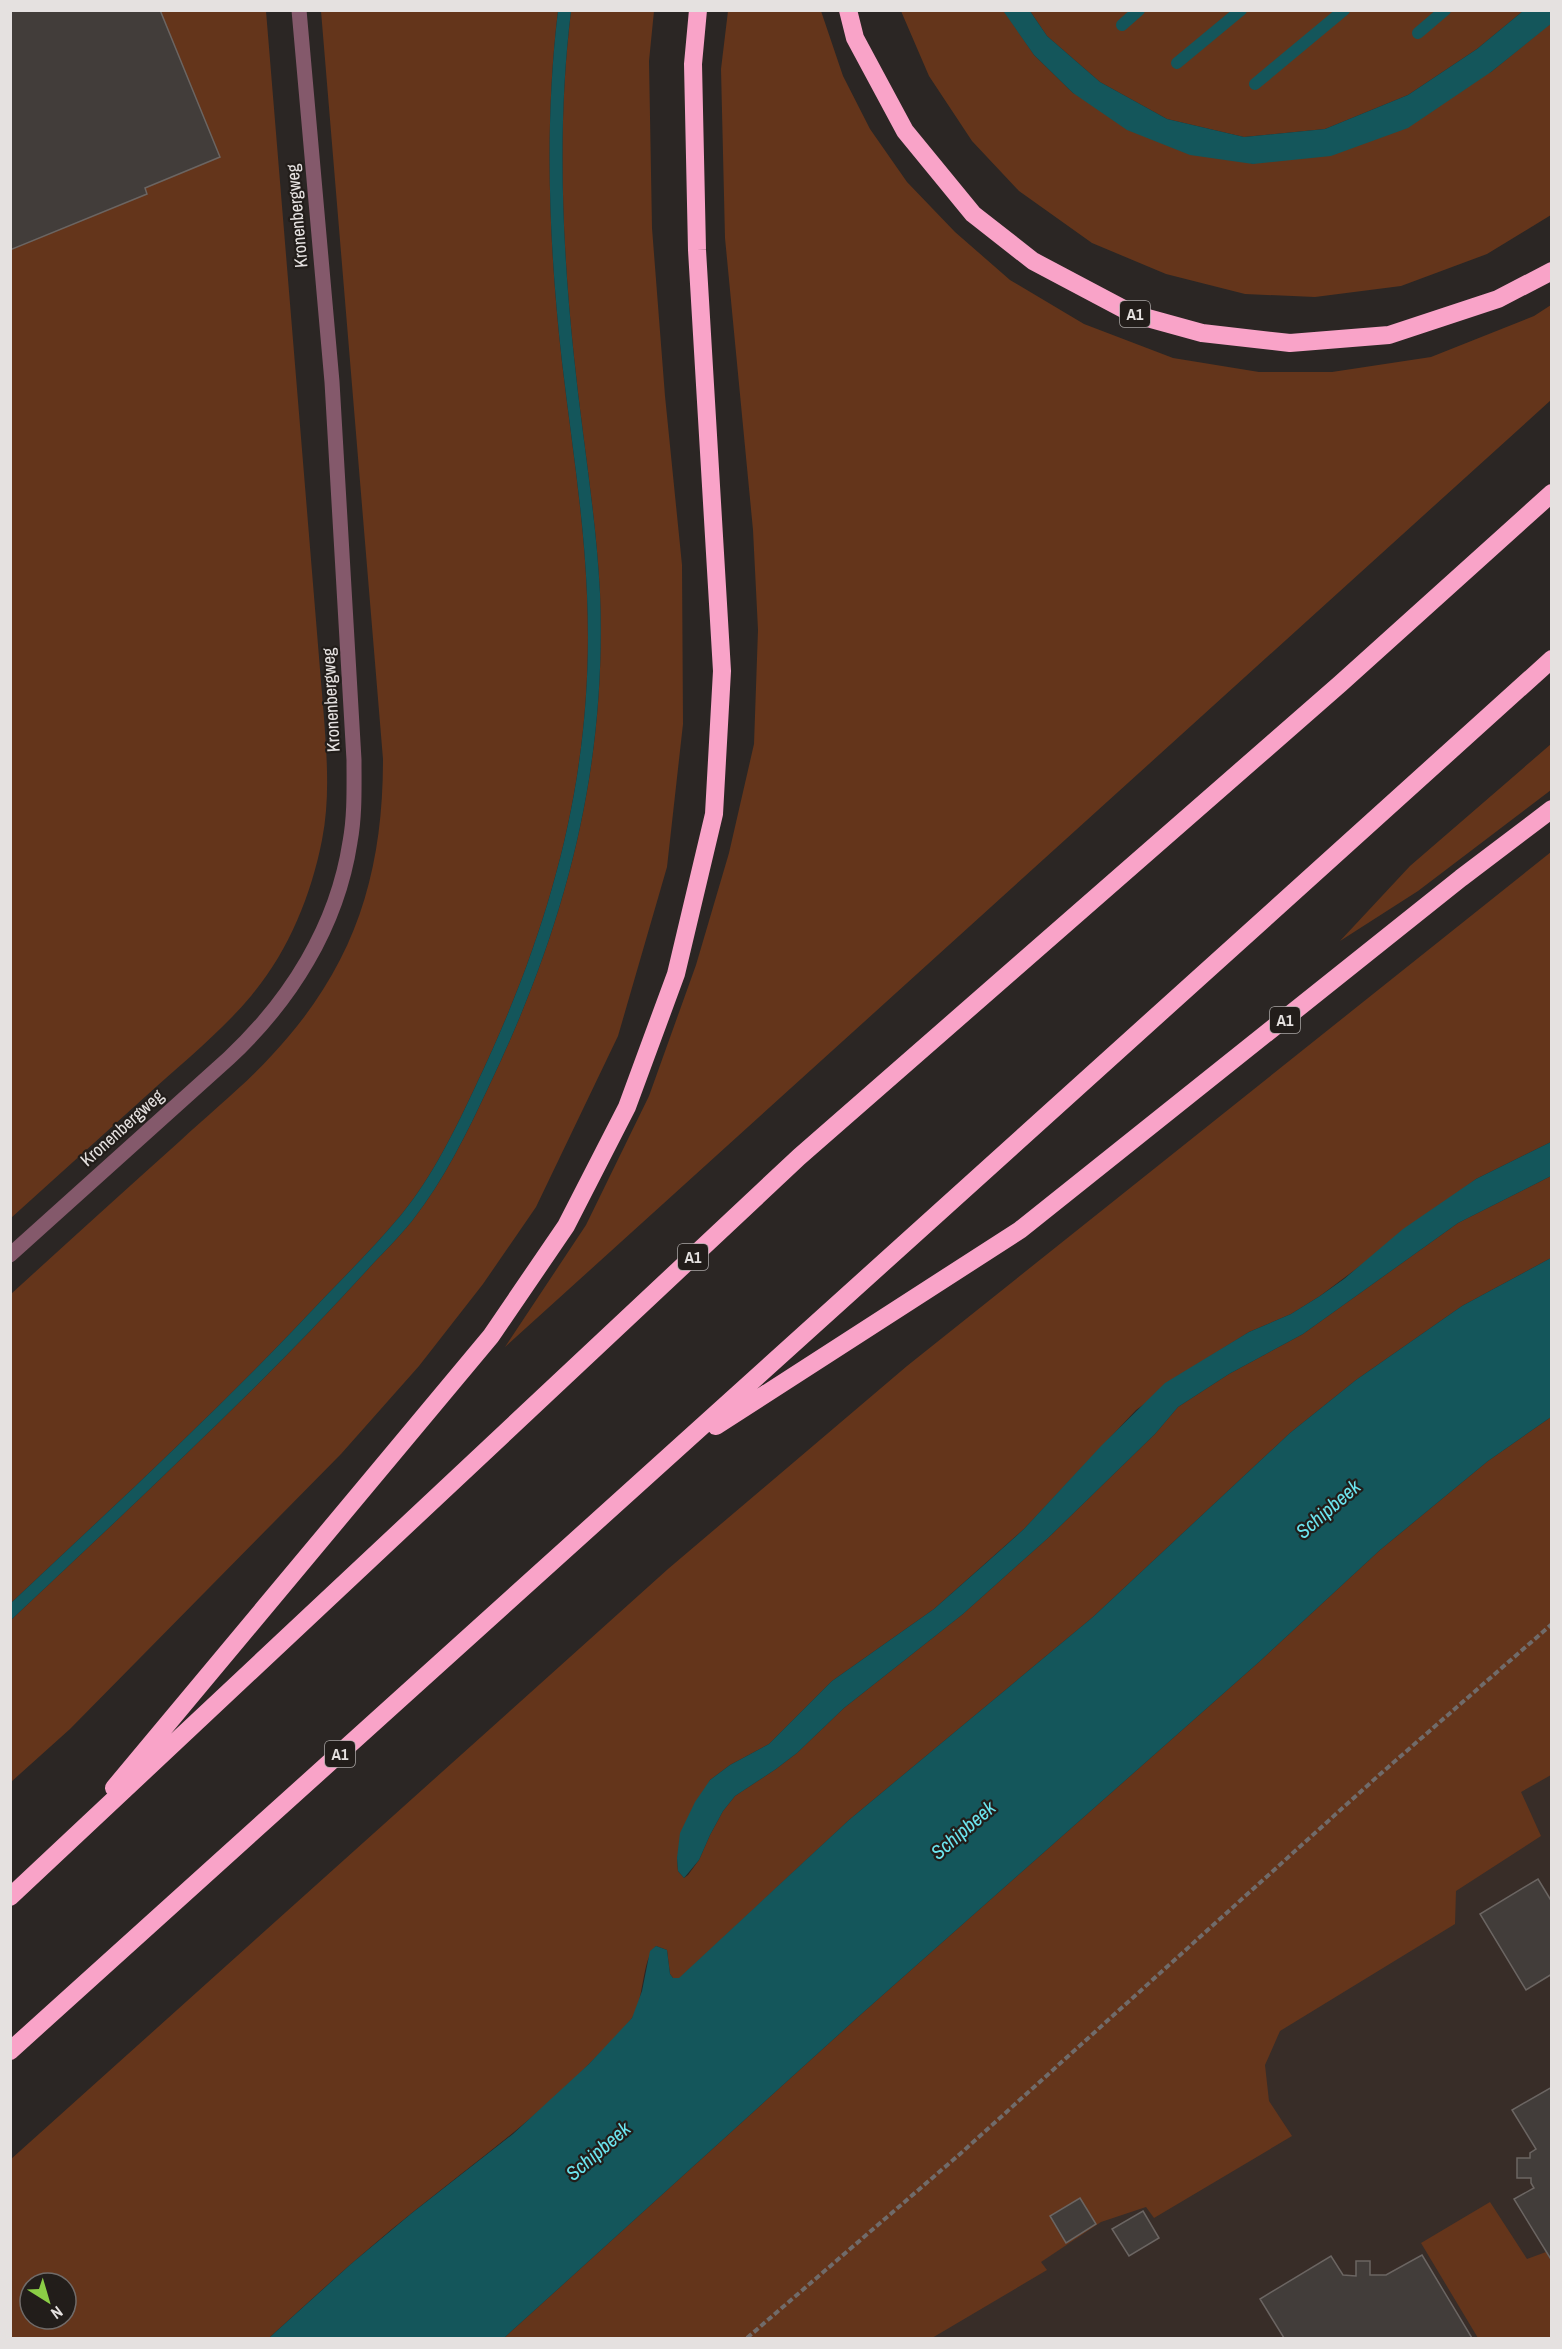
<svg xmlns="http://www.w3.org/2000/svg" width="1562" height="2349" font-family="'Archivo Narrow',sans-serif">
  <rect width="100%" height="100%" fill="#2b2624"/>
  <!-- built -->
  <path fill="#382d28" d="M1551 1679V2338H849Z"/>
  <!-- green -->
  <path fill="#64351b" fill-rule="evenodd" d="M11 11H266L324 718C327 758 330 800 322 840 311 896 288 952 251 996 220 1033 181 1064 146 1096 101 1137 56 1177 11 1218Z
    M321 11H558C544 126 549 246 562 362 571 439 584 517 587 595 595 771 552 925 477 1083 456 1128 433 1176 401 1215 376 1245 348 1273 321 1301 222 1407 116 1504 11 1603V1294C67 1243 123 1192 180 1141 211 1112 245 1085 273 1054 354 967 383 876 383 759Z
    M571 11H654L649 61 652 228 665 396 682 565 683 724 667 867 618 1036 536 1207 483 1284 419 1366 341 1454 70 1729 11 1782V1620C93 1543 175 1466 255 1387 294 1348 332 1309 369 1268 383 1253 399 1237 412 1221 444 1180 467 1133 489 1086 565 927 607 771 600 593 596 514 582 436 574 357 562 243 557 125 571 11Z
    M728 11H821L843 76 870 129 907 182 955 232 1010 280 1084 324 1173 358 1259 372H1332L1431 357 1534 316 1551 305V400L505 1347 586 1225 649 1096 696 965 729 853 754 744 758 630 753 530 725 238 721 69Z
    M901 11H1004L1034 55 1073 93 1253 164 1491 72 1551 23V215L1487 254 1401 286 1315 297 1245 294 1166 274 1092 243 1019 191 972 141 929 76Z
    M1030 11H1523L1477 49 1408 95 1325 129 1244 137 1167 119 1100 82 1047 36Z
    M1551 744V790L1418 891 1340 941 1410 866Z
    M1551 852V1142L1476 1179 1320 1296 1291 1314 1249 1332 1209 1357 1136 1410 1024 1529 934 1609 832 1681 769 1744 730 1765 710 1780 677 1858 678 1871 684 1878 688 1875 699 1860 710 1835 723 1811 735 1796 776 1769 797 1753 844 1708 963 1614 1048 1538 1155 1434 1178 1407 1229 1374 1303 1334 1458 1223 1551 1176V1258L1462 1306 1356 1380 1290 1433 1093 1617 849 1820 679 1979 673 1978 670 1974 667 1950 656 1946C641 1960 645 1999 632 2018 621 2034 604 2048 591 2062 537 2118 474 2163 413 2212 363 2252 316 2295 269 2338H11L10 2160 668 1569 907 1366ZM30 2283H66V2319H30Z
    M1551 1417V1775L1521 1792 1541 1836 1456 1891 1455 1924 1280 2031 1265 2065 1269 2101 1292 2136 1154 2218 1146 2207 1101 2222 1041 2262 1047 2270 932 2338H504L858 2017 1259 1662 1380 1550 1488 1461Z
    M1490 2202 1527 2259 1546 2252 1551 2261V2338H1478L1421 2243Z"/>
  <!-- water -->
  <path fill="#14565b" d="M558 11H571C557 125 562 243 574 357 582 436 596 514 600 593 607 771 565 927 489 1086 467 1133 444 1180 412 1221 399 1237 383 1253 369 1268 332 1309 294 1348 255 1387 175 1466 93 1543 11 1620V1603C116 1504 222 1407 321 1301 348 1273 376 1245 401 1215 433 1176 456 1128 477 1083 552 925 595 771 587 595 584 517 571 439 562 362 549 246 544 126 558 11Z
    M1004 12 1030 11 1047 36 1100 82 1167 119 1244 137 1325 129 1408 95 1477 49 1523 11H1551L1552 23 1491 72 1408 128 1331 156 1253 164 1190 155 1127 130 1073 93 1034 55Z
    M1551 1142V1176L1458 1223 1303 1334 1229 1374 1178 1407 1155 1434 1048 1538 963 1614 844 1708 797 1753 776 1769 735 1796 723 1811 710 1835 699 1860 684 1878 678 1871 677 1858 680 1833 695 1802 710 1780 730 1765 769 1744 832 1681 934 1609 985 1564 1024 1529 1102 1445 1165 1383 1249 1332 1291 1314 1320 1296 1344 1279 1403 1229 1476 1179Z
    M1551 1258V1417L1488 1461 1380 1550 1259 1662 858 2017 504 2338H269L351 2264 412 2213 513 2134 589 2064 632 2018 642 1991 650 1951 656 1946 667 1950 670 1974 673 1978H679L849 1820 1093 1617 1290 1433 1356 1380 1462 1306Z"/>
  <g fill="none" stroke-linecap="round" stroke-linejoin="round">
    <!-- stream -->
    <path stroke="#14565b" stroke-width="12" d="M1122 25 1139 10
      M1418 33 1445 10
      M1177 63 1241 10
      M1255 84 1344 10"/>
  </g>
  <!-- building -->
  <path fill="#423d3a" stroke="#6b6562" stroke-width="1.5" d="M10 10H160L220 157 145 188 147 194 10 250Z
    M1538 1879 1552 1902V1974L1526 1990 1480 1914Z
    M1552 2087V2261L1514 2199 1534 2188 1531 2183V2178H1517V2158H1530V2153L1536 2149 1512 2110Z
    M1080 2198 1096 2224 1066 2243 1050 2216Z
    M1143 2211 1159 2238 1129 2256 1112 2229Z
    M1422 2255 1472 2338H1284L1260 2299 1331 2256 1343 2275 1356 2276V2261H1370V2275H1386Z"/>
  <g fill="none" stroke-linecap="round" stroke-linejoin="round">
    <!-- path -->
    <path stroke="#706b6a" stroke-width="4" stroke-dasharray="6 3" stroke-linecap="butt" d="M747 2338 960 2154 1378 1776 1552 1624"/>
    <!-- minor -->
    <path stroke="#84596b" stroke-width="15" d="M10 1255 229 1058C290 1001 337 927 350 842 355 815 354 787 354 760L332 382 299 10"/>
    <!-- highway -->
    <path stroke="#f9a3c8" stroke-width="18" d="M848 10 855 38 905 131 973 214 1033 261 1133 314 1202 333 1290 343 1389 335 1498 299 1552 271
      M716 1426 1020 1230 1461 878 1552 809
      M114 1788 491 1336 566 1226 627 1107 676 974 714 814 722 671 697 250 693 64 698 10
      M10 1897 799 1157 1340 684 1552 493
      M10 2051 1552 659"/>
  </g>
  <g text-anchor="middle" stroke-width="4.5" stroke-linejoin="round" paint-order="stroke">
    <!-- shield labels -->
    <g fill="#221d1a" stroke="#aaa6a5" stroke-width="1.5">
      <rect x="1120" y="301" width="30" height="26" rx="4.5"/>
      <rect x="1270" y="1007" width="30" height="26" rx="4.5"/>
      <rect x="678" y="1244" width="30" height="26" rx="4.5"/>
      <rect x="325" y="1741" width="30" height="26" rx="4.5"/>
    </g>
    <g font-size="16" font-weight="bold" fill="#e5e1e0">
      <text x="1135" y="320">A1</text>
      <text x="1285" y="1026">A1</text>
      <text x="693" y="1263">A1</text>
      <text x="340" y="1760">A1</text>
    </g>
    <!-- street labels -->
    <g font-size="18" fill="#e5e1e0" stroke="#221d1a">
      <text transform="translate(297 216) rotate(-95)" y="6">Kronenbergweg</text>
      <text transform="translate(331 700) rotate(-93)" y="6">Kronenbergweg</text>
      <text transform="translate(122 1128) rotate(-42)" y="6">Kronenbergweg</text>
    </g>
    <!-- water labels -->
    <g font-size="20" font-style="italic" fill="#6ce5ef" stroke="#221d1a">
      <text transform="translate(1328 1509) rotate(-41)" y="7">Schipbeek</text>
      <text transform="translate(963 1830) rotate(-41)" y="7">Schipbeek</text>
      <text transform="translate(598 2151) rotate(-41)" y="7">Schipbeek</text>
    </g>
  </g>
  <!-- border -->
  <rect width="1562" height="2349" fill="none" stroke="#e5e1e0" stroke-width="24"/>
  <!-- north arrow -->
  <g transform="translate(48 2301) rotate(143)"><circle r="28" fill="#221d1a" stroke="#706b69" stroke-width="1.5"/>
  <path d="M0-4.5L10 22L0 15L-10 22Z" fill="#8bce46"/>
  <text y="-9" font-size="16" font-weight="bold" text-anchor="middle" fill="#e5e1e0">N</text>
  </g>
</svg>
